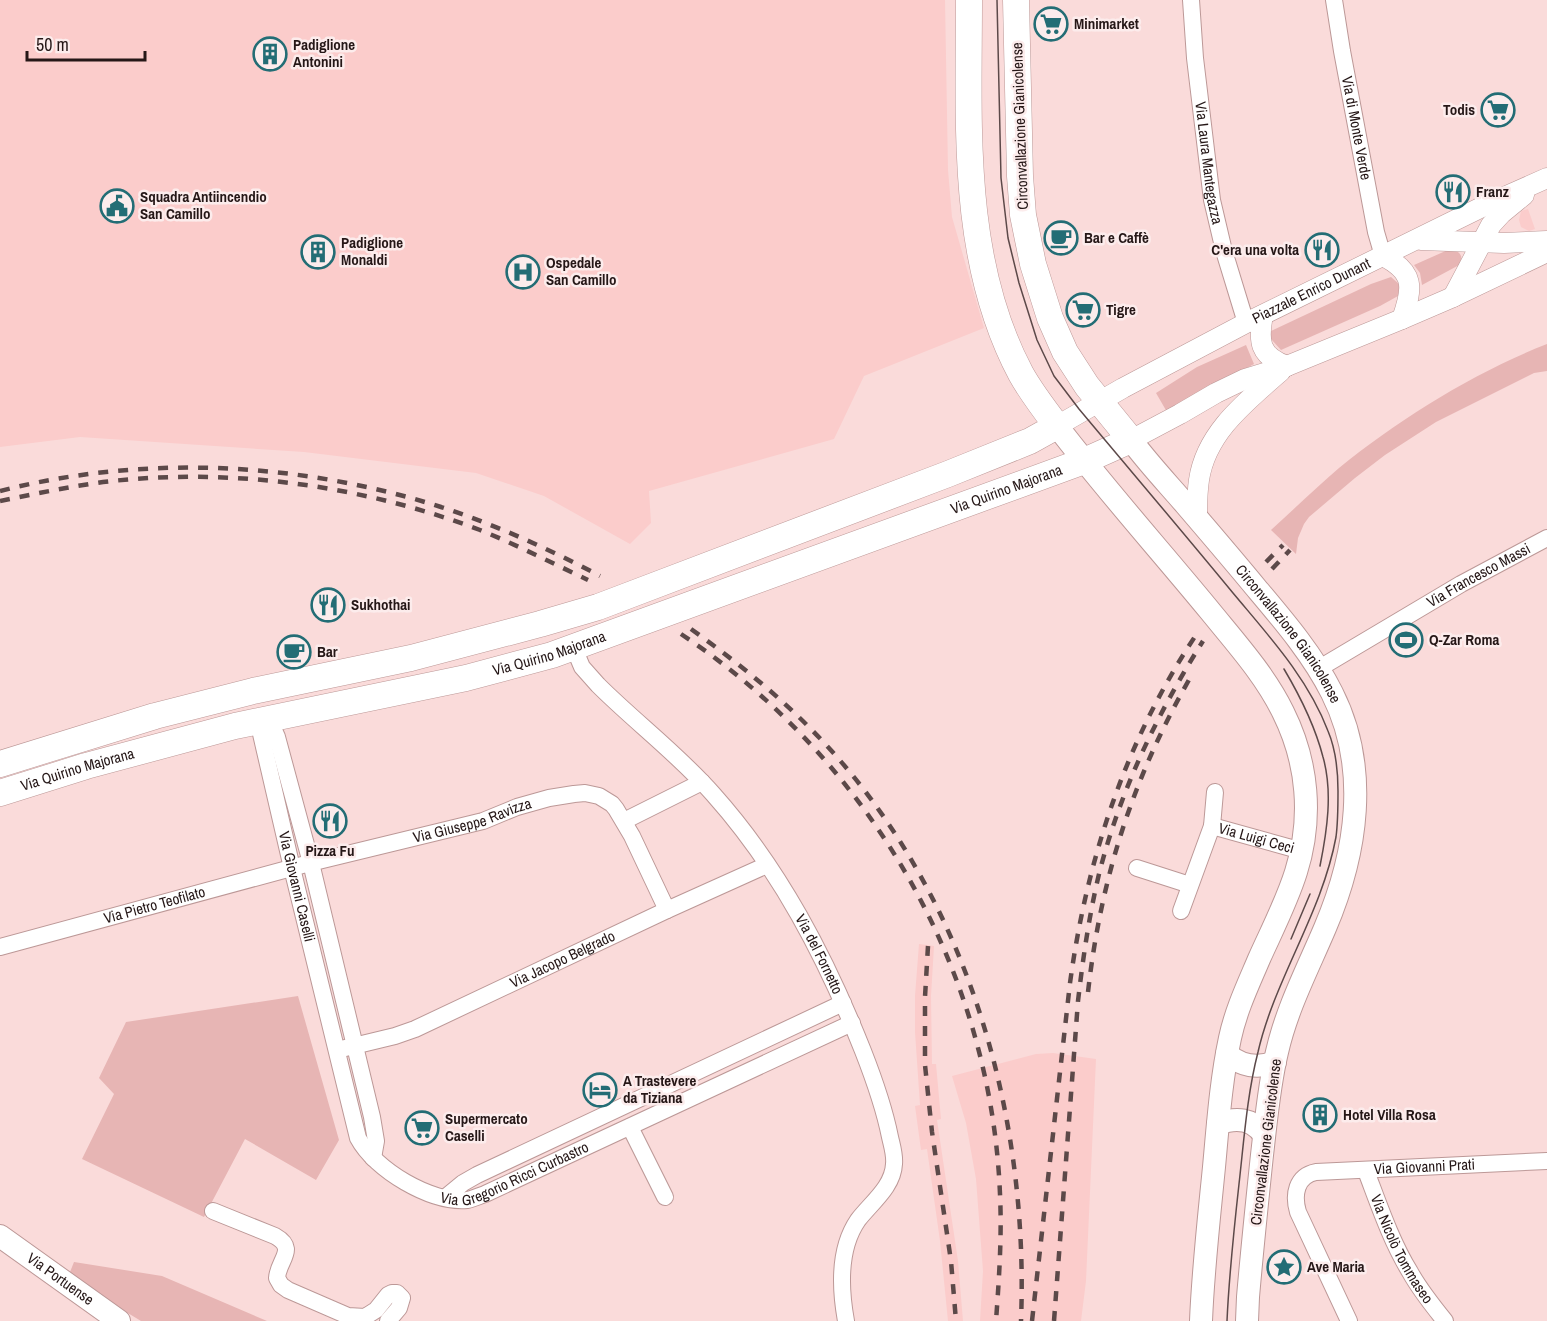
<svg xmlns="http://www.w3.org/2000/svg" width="1547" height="1321" font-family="'Archivo Narrow',sans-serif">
  <rect width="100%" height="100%" fill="#fadbda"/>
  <!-- built -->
  <path fill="#fbcccb" d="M0 0H945L948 170 952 217 984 328 864 376 834 439 649 491 651 523 630 544 544 496 476 473 304 452 80 437 0 447Z
    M1528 209 1535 229 1529 231 1521 227 1519 220 1521 211Z
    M919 944 934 946 931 996 932 1064H936L941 1119 937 1120 958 1261 963 1321H948L940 1241 927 1149 921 1150 915 1106 920 1105 915 1032V996Z
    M1053 1053 1096 1059 1086 1281 1081 1321H980L983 1271 976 1179 966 1123 952 1076 1036 1054Z"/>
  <!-- green -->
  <path fill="#e7b5b4" d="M1450 249C1459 251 1463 254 1461 264L1422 285 1420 273 1414 265Z
    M1391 277 1399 284 1400 290 1398 296 1380 306 1281 350 1271 339V331L1371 284Z
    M1547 344V371L1534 373 1436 422 1385 455 1355 478 1309 517 1304 524 1298 538 1296 554 1271 530C1294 509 1316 488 1339 468 1399 419 1475 372 1547 344Z
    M1246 345 1254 364 1167 412 1156 393 1197 367Z
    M298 996 339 1140 316 1180 245 1139 204 1217 82 1159 114 1094 99 1078 126 1022Z
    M74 1262 162 1276 267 1321H141L98 1295 70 1272Z"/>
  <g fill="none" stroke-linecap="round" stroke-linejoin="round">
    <!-- minor casing -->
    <g stroke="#bc9897" stroke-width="18">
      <g id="minor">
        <path id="s1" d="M1191 0 1195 58 1212 200 1224 251 1246 323"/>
        <path id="s2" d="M1334 0 1342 51 1376 232 1383 256"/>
        <path id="s3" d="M574 648 582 667 598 685C635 722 678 754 713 794 780 869 826 958 863 1051 874 1079 884 1107 890 1137 892 1146 895 1155 894 1164 893 1187 871 1203 858 1220 838 1249 840 1288 846 1321"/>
        <path id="s4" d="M1318 669 1461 584 1547 538"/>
        <path d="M269 719 277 737 311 863 372 1117 376 1141 373 1158"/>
        <path id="s5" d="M258 721 292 868 358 1138C375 1170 431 1203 467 1200 473 1199 479 1196 485 1194L852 1023"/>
        <path d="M624 821 702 782"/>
        <path id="s6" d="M1212 826 1302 851"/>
        <path d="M1137 868 1190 885"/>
        <path d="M1181 911 1212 826 1215 792"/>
        <path id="s7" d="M0 947 306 864 483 821 517 807 549 798 574 794 585 793 599 796 612 804 616 809 632 836 667 910"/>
        <path id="s8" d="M337 1050 395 1036 415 1029 667 910 767 865"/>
        <path d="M630 1127 665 1197"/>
        <path id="s9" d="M1366 1171C1379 1205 1391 1241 1410 1272 1420 1290 1432 1305 1445 1321"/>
        <path d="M446 1197 463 1183 477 1175 843 1003"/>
        <path d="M213 1211 275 1236C298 1249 278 1260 277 1278L281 1285 288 1290 348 1316 365 1317 376 1310 388 1295 392 1293H397L402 1298 399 1308 388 1321"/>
        <path id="s10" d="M1349 1321 1298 1212C1293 1195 1296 1176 1316 1172L1547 1161"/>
      </g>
    </g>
    <!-- tertiary casing -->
    <g stroke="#bc9897" stroke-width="21">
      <g id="tertiary">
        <path d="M1421 240 1504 243 1547 241"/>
        <path d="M1383 256C1415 272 1413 288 1402 319"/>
        <path d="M1453 297 1491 225 1502 213 1524 195"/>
        <path d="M1263 315C1258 341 1259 356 1287 366"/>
        <path id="s11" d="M1057 426 1123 388 1246 323 1484 206 1547 178"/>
        <path d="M1131 440 1180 414 1216 393 1245 379 1287 366 1402 319 1453 297 1547 252"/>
        <path d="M1197 518C1197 505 1197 493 1199 480 1206 432 1247 401 1281 371"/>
      </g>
    </g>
    <!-- secondary casing -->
    <g stroke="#bc9897" stroke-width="24">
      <g id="secondary">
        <path d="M1057 426C1106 490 1159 549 1210 611 1236 643 1265 675 1283 712 1308 762 1313 818 1296 872 1287 901 1272 930 1259 959 1248 985 1236 1010 1230 1038 1221 1080 1218 1124 1214 1167 1209 1218 1203 1270 1201 1321"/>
        <path id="s12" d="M1131 440C1148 463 1168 484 1186 505 1210 533 1234 561 1257 589 1284 621 1313 655 1332 693 1370 768 1357 853 1325 928 1308 968 1287 1008 1277 1052 1269 1085 1266 1121 1262 1155 1257 1203 1252 1250 1248 1297L1247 1321"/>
        <path d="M1227 1054C1241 1066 1258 1069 1275 1062"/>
        <path d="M1218 1124C1236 1117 1253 1118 1264 1135"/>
        <path id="s13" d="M0 1236 119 1321"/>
      </g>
    </g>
    <!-- primary casing -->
    <g stroke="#bc9897" stroke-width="27">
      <g id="primary">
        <path d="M0 764 155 716 253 691 411 658 540 624 598 607 948 474 1030 441 1057 426C1044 409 1031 392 1021 374 960 260 969 125 969 0"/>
        <path id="s14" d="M0 793 86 766 235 726 466 678 552 655 1084 461 1131 440 1087 386 1065 352 1050 318 1033 264 1023 215 1020 176 1016 0"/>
      </g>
    </g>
    <!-- minor -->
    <use href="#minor" stroke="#fff" stroke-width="16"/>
    <!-- tertiary -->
    <use href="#tertiary" stroke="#fff" stroke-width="20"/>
    <!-- secondary -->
    <use href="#secondary" stroke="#fff" stroke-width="22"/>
    <!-- primary -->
    <use href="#primary" stroke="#fff" stroke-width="26"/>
    <!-- tram -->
    <path stroke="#5c4949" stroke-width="1.5" d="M997 0 1001 178 1008 238 1019 283 1037 340 1054 376 1079 409C1130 470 1182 531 1233 593 1268 635 1308 678 1328 731 1336 750 1338 770 1338 791 1338 806 1338 822 1336 837 1322 913 1275 978 1258 1052 1247 1095 1244 1140 1239 1184 1234 1229 1229 1275 1227 1321
      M1284 669C1300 696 1315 726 1323 757 1333 792 1327 831 1320 866
      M1291 939 1310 894"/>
    <!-- rail -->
    <path stroke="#5c4949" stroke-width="4.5" stroke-dasharray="10 10" stroke-linecap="butt" d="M0 491C144 454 300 462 441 507 496 525 549 549 600 576
      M0 501C34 494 68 487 103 482 230 467 361 485 480 530 517 545 552 563 588 580
      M1266 562 1283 545
      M1272 569 1290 550
      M691 629C741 665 787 702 828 747 969 901 1029 1116 1021 1321
      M681 634C868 758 991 968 1000 1194 1002 1237 999 1279 996 1321
      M928 946 925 997V1065L932 1132 951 1261 956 1321
      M1088 992C1101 877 1133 778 1190 678
      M1032 1321 1070 983C1087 858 1126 740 1196 635
      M1054 1321 1078 1001C1083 958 1089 916 1099 874 1120 791 1157 714 1203 641"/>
  </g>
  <!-- icons -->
  <defs>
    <g id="supermarket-ring" transform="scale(1.725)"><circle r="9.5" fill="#fcecec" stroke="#236d75" stroke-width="1.5"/><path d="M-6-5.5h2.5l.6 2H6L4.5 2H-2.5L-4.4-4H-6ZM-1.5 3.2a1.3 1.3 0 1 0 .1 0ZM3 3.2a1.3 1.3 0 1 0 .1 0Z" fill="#236d75"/></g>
    <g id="building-ring" transform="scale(1.725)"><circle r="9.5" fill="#fcecec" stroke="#236d75" stroke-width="1.5"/><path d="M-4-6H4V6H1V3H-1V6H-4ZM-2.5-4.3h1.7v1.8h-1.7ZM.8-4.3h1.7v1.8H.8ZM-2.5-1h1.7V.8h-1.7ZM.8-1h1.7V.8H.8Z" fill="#236d75"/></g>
    <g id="restaurant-ring" transform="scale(1.725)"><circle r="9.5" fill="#fcecec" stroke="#236d75" stroke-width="1.5"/><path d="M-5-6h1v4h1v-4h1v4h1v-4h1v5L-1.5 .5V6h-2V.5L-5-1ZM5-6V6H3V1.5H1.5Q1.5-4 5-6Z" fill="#236d75"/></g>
    <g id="civic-ring" transform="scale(1.725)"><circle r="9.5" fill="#fcecec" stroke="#236d75" stroke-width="1.5"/><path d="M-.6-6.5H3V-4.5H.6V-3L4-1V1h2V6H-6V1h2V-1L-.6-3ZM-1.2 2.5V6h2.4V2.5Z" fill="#236d75"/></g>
    <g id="cafe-ring" transform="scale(1.725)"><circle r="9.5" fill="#fcecec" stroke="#236d75" stroke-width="1.5"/><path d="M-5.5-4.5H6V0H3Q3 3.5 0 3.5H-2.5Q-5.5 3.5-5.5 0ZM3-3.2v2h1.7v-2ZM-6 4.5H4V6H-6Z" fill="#236d75"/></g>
    <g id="hospital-ring" transform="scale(1.725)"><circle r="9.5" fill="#fcecec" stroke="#236d75" stroke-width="1.5"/><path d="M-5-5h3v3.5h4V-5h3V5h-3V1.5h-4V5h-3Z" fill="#236d75"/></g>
    <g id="stadium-ring" transform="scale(1.725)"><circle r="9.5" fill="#fcecec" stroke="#236d75" stroke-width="1.5"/><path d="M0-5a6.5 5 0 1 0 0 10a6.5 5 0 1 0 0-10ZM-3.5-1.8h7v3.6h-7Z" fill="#236d75"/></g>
    <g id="hotel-ring" transform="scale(1.725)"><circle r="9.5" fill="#fcecec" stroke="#236d75" stroke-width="1.5"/><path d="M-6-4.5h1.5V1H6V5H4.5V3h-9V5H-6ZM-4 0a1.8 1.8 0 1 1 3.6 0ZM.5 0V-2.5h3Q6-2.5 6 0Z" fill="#236d75"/></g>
    <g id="sight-ring" transform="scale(1.725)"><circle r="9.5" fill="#fcecec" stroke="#236d75" stroke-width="1.5"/><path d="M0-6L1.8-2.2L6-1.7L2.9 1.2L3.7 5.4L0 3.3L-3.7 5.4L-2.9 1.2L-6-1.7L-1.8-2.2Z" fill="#236d75"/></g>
  </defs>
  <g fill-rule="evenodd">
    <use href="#supermarket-ring" x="1051" y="24"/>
    <use href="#building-ring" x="270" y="54"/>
    <use href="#supermarket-ring" x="1498" y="110"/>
    <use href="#restaurant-ring" x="1453" y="192"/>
    <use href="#civic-ring" x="117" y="206"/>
    <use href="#cafe-ring" x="1061" y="238"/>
    <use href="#restaurant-ring" x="1322" y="250"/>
    <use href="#building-ring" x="318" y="252"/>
    <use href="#hospital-ring" x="523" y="272"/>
    <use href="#supermarket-ring" x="1083" y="310"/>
    <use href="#restaurant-ring" x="328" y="605"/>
    <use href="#stadium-ring" x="1406" y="640"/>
    <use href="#cafe-ring" x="294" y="652"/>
    <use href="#restaurant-ring" x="330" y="821"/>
    <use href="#hotel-ring" x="600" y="1090"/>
    <use href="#building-ring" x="1320" y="1115"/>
    <use href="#supermarket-ring" x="422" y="1128"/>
    <use href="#sight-ring" x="1284" y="1267"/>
  </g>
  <g text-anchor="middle" stroke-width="5" stroke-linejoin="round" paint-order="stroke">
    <!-- poi labels -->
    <g font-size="15" font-weight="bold" fill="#251717" stroke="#fcecec" text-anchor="start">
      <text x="1074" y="29">Minimarket</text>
      <text x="293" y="50">Padiglione<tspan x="293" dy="17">Antonini</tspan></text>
      <text x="1475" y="115" text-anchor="end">Todis</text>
      <text x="1476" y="197">Franz</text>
      <text x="140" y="202">Squadra Antiincendio<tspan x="140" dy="17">San Camillo</tspan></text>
      <text x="1084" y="243">Bar e Caffè</text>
      <text x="341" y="248">Padiglione<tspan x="341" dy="17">Monaldi</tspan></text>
      <text x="1299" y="255" text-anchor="end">C'era una volta</text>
      <text x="546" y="268">Ospedale<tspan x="546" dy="17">San Camillo</tspan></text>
      <text x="1106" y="315">Tigre</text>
      <text x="351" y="610">Sukhothai</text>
      <text x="1429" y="645">Q-Zar Roma</text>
      <text x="317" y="657">Bar</text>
      <text x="330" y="856" text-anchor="middle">Pizza Fu</text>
      <text x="623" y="1086">A Trastevere<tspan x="623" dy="17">da Tiziana</tspan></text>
      <text x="1343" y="1120">Hotel Villa Rosa</text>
      <text x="445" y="1124">Supermercato<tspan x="445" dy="17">Caselli</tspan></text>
      <text x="1307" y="1272">Ave Maria</text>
    </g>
    <!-- street labels -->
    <g font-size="15" fill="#251717" stroke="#fcecec">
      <text transform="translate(1020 126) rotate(-92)" y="5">Circonvallazione Gianicolense</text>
      <text dy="5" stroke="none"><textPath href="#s2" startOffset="130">Via di Monte Verde</textPath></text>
      <text dy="5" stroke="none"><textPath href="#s1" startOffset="164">Via Laura Mantegazza</textPath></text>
      <text dy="5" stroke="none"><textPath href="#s11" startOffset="288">Piazzale Enrico Dunant</textPath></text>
      <text dy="5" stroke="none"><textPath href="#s14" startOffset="1053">Via Quirino Majorana</textPath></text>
      <text dy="5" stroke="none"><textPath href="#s4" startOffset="186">Via Francesco Massi</textPath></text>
      <text dy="5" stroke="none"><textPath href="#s12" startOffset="250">Circonvallazione Gianicolense</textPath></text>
      <text dy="5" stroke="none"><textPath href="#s14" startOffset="567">Via Quirino Majorana</textPath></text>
      <text dy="5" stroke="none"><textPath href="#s14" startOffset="81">Via Quirino Majorana</textPath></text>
      <text dy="5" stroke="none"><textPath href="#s7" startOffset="489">Via Giuseppe Ravizza</textPath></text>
      <text dy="5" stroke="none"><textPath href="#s6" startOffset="46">Via Luigi Ceci</textPath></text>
      <text dy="5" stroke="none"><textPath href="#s5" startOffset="170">Via Giovanni Caselli</textPath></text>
      <text dy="5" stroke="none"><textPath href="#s7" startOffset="160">Via Pietro Teofilato</textPath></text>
      <text dy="5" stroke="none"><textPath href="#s3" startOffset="396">Via del Fornetto</textPath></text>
      <text dy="5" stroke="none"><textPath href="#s8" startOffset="244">Via Jacopo Belgrado</textPath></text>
      <text transform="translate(1266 1142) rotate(-83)" y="5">Circonvallazione Gianicolense</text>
      <text dy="5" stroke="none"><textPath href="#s5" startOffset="612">Via Gregorio Ricci Curbastro</textPath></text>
      <text dy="5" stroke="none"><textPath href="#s10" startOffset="279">Via Giovanni Prati</textPath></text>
      <text dy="5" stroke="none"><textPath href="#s9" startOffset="86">Via Nicolò Tommaseo</textPath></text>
      <text dy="5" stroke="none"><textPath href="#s13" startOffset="74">Via Portuense</textPath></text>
    </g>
  </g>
  <!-- scale -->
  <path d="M27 51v9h118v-9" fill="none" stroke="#251717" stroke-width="3"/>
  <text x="36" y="51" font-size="18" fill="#251717" stroke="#fcecec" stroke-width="4.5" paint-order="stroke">50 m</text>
</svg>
